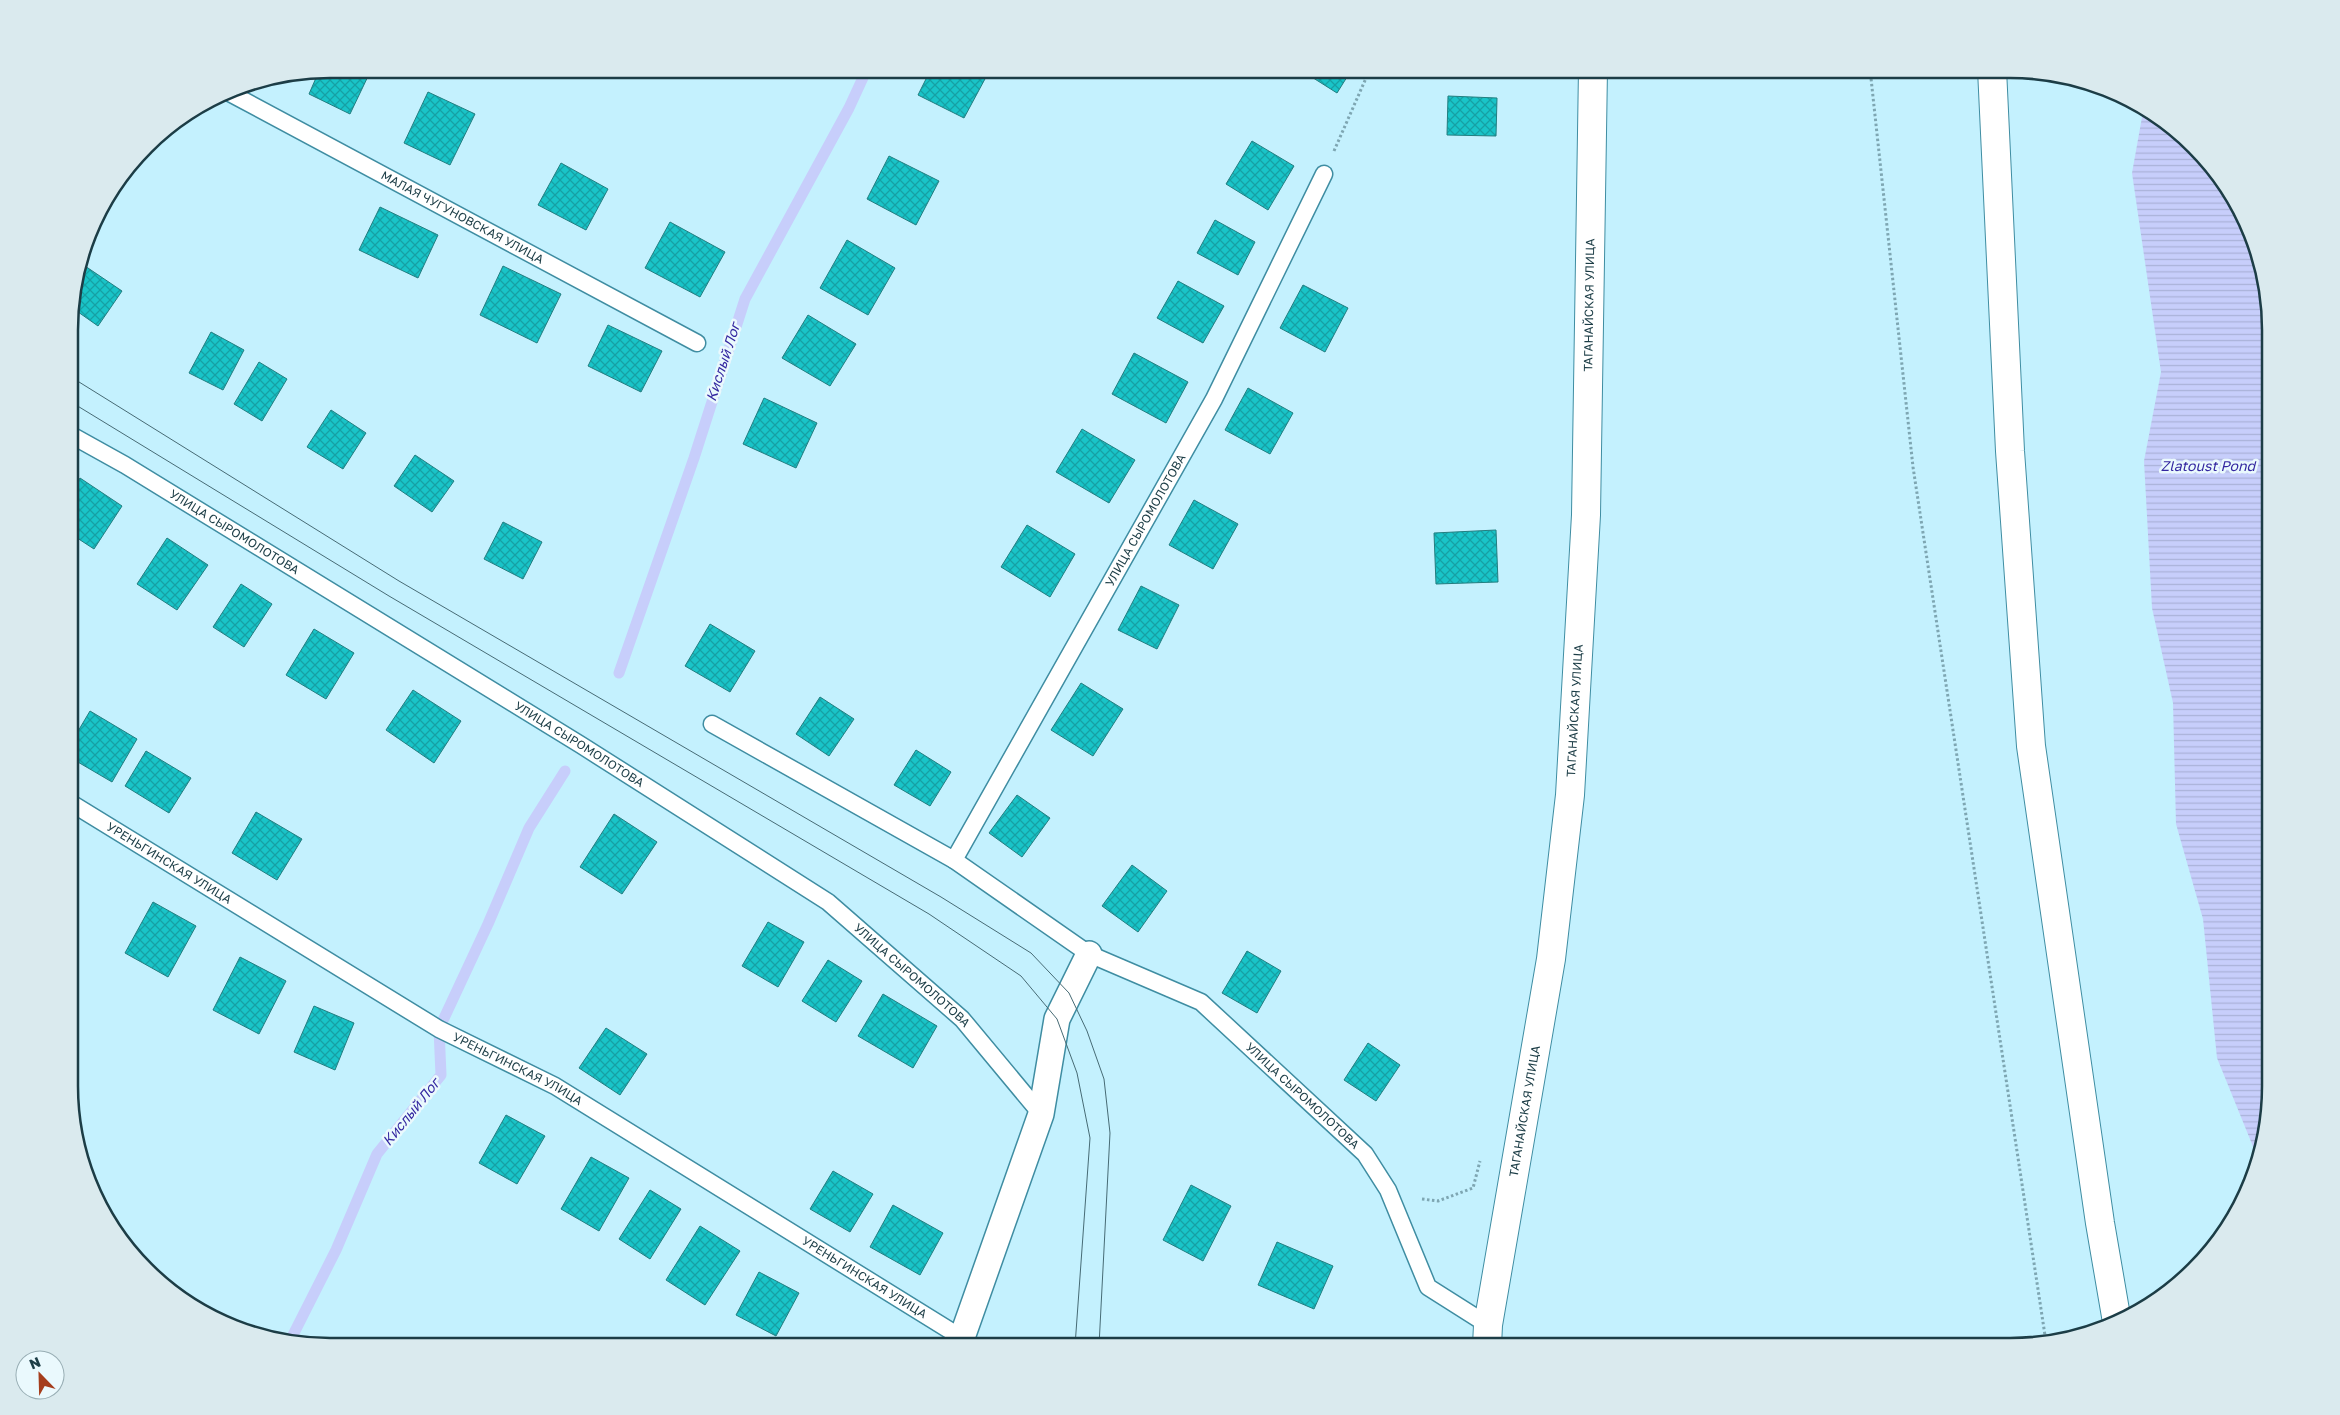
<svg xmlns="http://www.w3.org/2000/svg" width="2340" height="1415" font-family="'Golos Text',sans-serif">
  <defs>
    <pattern id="water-rules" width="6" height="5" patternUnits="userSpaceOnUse" patternTransform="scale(1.25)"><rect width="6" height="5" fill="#c7cefb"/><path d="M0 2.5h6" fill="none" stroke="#aab2d8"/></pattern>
    <pattern id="building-cross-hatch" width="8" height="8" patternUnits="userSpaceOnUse" patternTransform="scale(1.25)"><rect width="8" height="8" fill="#19c4c8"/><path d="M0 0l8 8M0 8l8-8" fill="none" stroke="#16a0a4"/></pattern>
  </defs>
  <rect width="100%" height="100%" fill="#c4f1fe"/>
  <!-- water -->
  <path fill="url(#water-rules)" d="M2144 106 2195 145 2227 185 2257 246 2271 312V1102L2256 1173 2254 1149 2217 1058 2203 919 2176 824 2173 703 2152 608 2144 461 2161 372 2132 173Z"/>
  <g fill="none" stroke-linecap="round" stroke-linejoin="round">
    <!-- stream -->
    <path stroke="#c7cefb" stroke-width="11" d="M619 673 694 458 745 299 849 108 867 69
      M290 1341 336 1250 377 1154 441 1075 439 1029 488 924 529 828 565 771"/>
  </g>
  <!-- building -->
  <path fill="url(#building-cross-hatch)" stroke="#227e80" d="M330 69 371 70 350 114 309 94 319 71Z
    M931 69H970L986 77 964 118 918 95Z
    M1299 69H1352L1337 93Z
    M428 92 475 114 450 165 404 143Z
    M1448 96 1497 98 1496 136 1447 135Z
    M1252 141 1294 166 1268 210 1226 184Z
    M889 156 939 181 916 225 867 199Z
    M561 163 608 189 586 230 538 205Z
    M380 207 438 235 418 278 359 250Z
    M1215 220 1255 242 1238 275 1197 253Z
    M670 222 725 252 700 297 645 268Z
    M847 240 895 268 868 315 820 288Z
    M85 266 122 291 98 326 71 307V296L76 279Z
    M503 266 561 294 537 343 480 315Z
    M1178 281 1224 306 1203 343 1157 318Z
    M1303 285 1348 308 1325 352 1280 328Z
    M808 315 856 344 830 386 782 358Z
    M608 325 662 351 641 392 588 366Z
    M211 332 244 350 223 390 189 373Z
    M1134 353 1188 382 1166 423 1112 394Z
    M259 362 287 379 262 421 234 404Z
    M1248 388 1293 413 1270 454 1225 430Z
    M764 398 817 423 796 468 743 444Z
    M331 410 366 433 343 469 307 447Z
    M1082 429 1135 460 1109 503 1056 472Z
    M415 455 454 481 432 512 394 486Z
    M80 478 122 506 94 549 71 534V492Z
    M1194 500 1238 524 1213 569 1169 545Z
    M503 522 542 542 523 579 484 559Z
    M1027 525 1075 554 1050 597 1001 567Z
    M1496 530 1498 582 1436 584 1434 533Z
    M167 538 208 565 177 610 137 584Z
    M241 584 272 604 244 647 213 627Z
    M1141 586 1179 605 1157 649 1118 630Z
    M710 624 755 651 730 692 685 666Z
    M314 629 354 653 326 699 286 675Z
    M1081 683 1123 709 1093 756 1051 730Z
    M413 690 461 721 434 763 386 730Z
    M820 697 854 719 829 756 796 734Z
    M90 711 137 739 112 782 71 758V743Z
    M916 750 951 772 930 806 894 785Z
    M146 751 191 778 169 813 125 786Z
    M1017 795 1050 818 1022 857 989 833Z
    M256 812 302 839 277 880 232 853Z
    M614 814 657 842 622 894 580 867Z
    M1132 865 1167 891 1138 932 1102 906Z
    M153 902 196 926 168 977 125 953Z
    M768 922 804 942 778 987 742 966Z
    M1247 951 1281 971 1257 1013 1222 993Z
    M240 957 286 981 259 1034 213 1010Z
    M828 960 862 981 836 1022 802 1001Z
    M883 994 937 1026 913 1068 858 1036Z
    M314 1006 354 1023 335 1070 294 1052Z
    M606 1028 647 1054 620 1095 579 1068Z
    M1368 1043 1400 1065 1376 1101 1344 1080Z
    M506 1115 545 1136 517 1184 479 1163Z
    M591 1157 629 1178 599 1231 561 1209Z
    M833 1171 873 1194 850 1232 810 1209Z
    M1191 1185 1231 1206 1203 1261 1163 1240Z
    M650 1190 681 1209 650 1259 619 1239Z
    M893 1205 943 1233 920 1275 870 1247Z
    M700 1226 740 1251 705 1305 666 1280Z
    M1277 1242 1333 1266 1314 1309 1258 1285Z
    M759 1272 799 1293 776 1336 736 1315Z
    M881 1339 895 1346H877Z"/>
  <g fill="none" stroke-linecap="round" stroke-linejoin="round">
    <!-- service casing -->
    <g stroke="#3f8da2" stroke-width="19">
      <g id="service">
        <path id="s1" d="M226 91 697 343"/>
        <path id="s2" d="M71 435 125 465 581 745 828 902 962 1019 1041 1114"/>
        <path id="s3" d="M712 724 954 860 1089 954 1201 1002 1365 1154 1388 1190 1428 1287 1488 1325"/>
        <path id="s4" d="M71 803 439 1029 555 1086 962 1338"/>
        <path id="s5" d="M954 860 1214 399 1324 174"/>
      </g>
    </g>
    <!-- pedestrian casing -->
    <g stroke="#3f8da2" stroke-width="28">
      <path id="pedestrian" d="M959 1346 1041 1114 1057 1019 1089 954"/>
    </g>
    <!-- secondary casing -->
    <g stroke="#3f8da2" stroke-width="30">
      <g id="secondary">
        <path id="s6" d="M1487 1346 1488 1325 1551 959 1570 795 1586 515 1593 69"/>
      </g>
    </g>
    <!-- primary casing -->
    <g stroke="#3f8da2" stroke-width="30">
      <path id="primary" d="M1992 69 2010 451 2031 746 2100 1223 2117 1322"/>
    </g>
    <!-- path -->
    <path stroke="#7ea6b2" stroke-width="3" stroke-dasharray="2.5 2.5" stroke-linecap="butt" d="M1870 69 1913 467 2046 1342
      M1334 151 1370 69
      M1422 1199 1438 1201 1473 1188 1480 1161"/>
    <!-- service -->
    <use href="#service" stroke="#fff" stroke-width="16"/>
    <!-- pedestrian -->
    <use href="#pedestrian" stroke="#fff" stroke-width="25"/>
    <!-- secondary -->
    <use href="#secondary" stroke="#fff" stroke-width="28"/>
    <!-- primary -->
    <use href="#primary" stroke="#fff" stroke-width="28"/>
    <!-- tram -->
    <path stroke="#476b75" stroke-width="1" d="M71 377 399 581 941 897 1031 953 1069 993 1087 1031 1104 1079 1110 1133 1099 1346
      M71 402 389 596 929 914 1021 976 1057 1019 1077 1073 1090 1138 1075 1346"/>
  </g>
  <g text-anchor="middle" stroke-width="5" stroke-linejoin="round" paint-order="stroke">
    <!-- street labels -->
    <g font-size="12" fill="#1c3d46" stroke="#eaf9fd">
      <text dy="4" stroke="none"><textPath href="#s1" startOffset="268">МАЛАЯ ЧУГУНОВСКАЯ УЛИЦА</textPath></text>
      <text dy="4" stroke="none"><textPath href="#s6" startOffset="1048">ТАГАНАЙСКАЯ УЛИЦА</textPath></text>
      <text dy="4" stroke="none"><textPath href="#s5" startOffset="390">УЛИЦА СЫРОМОЛОТОВА</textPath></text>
      <text dy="4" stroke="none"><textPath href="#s2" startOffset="190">УЛИЦА СЫРОМОЛОТОВА</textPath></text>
      <text dy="4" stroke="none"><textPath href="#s6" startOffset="642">ТАГАНАЙСКАЯ УЛИЦА</textPath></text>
      <text dy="4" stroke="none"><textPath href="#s2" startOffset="595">УЛИЦА СЫРОМОЛОТОВА</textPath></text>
      <text dy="4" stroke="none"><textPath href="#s4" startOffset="115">УРЕНЬГИНСКАЯ УЛИЦА</textPath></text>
      <text dy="4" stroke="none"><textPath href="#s2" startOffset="1001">УЛИЦА СЫРОМОЛОТОВА</textPath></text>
      <text dy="4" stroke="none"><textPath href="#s4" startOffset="520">УРЕНЬГИНСКАЯ УЛИЦА</textPath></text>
      <text dy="4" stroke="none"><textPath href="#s3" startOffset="702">УЛИЦА СЫРОМОЛОТОВА</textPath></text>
      <text dy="4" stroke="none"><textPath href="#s6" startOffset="238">ТАГАНАЙСКАЯ УЛИЦА</textPath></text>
      <text dy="4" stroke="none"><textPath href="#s4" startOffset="925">УРЕНЬГИНСКАЯ УЛИЦА</textPath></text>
    </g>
    <!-- water labels -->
    <g font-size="14" font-style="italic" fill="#3427a1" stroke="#eaf9fd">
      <text transform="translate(723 362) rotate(-72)" y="5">Кислый Лог</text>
      <text x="2208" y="471">Zlatoust Pond</text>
      <text transform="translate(411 1112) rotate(-51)" y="5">Кислый Лог</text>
    </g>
  </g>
  <!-- crop -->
  <path d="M0 0H2340V1415H0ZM330 78H2010A252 252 0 0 1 2262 330V1086A252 252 0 0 1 2010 1338H330A252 252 0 0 1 78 1086V330A252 252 0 0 1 330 78Z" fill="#daeaee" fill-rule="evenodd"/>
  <path fill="none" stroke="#1c3d46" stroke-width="2.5" d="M330 78H2010A252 252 0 0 1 2262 330V1086A252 252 0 0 1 2010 1338H330A252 252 0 0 1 78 1086V330A252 252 0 0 1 330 78Z"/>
  <!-- north arrow -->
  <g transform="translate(40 1375) rotate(337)"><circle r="24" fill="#eaf9fd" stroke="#98aeb4"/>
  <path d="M0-4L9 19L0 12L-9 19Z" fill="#a53d1c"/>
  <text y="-8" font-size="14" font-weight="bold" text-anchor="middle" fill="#1c3d46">N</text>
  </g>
</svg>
